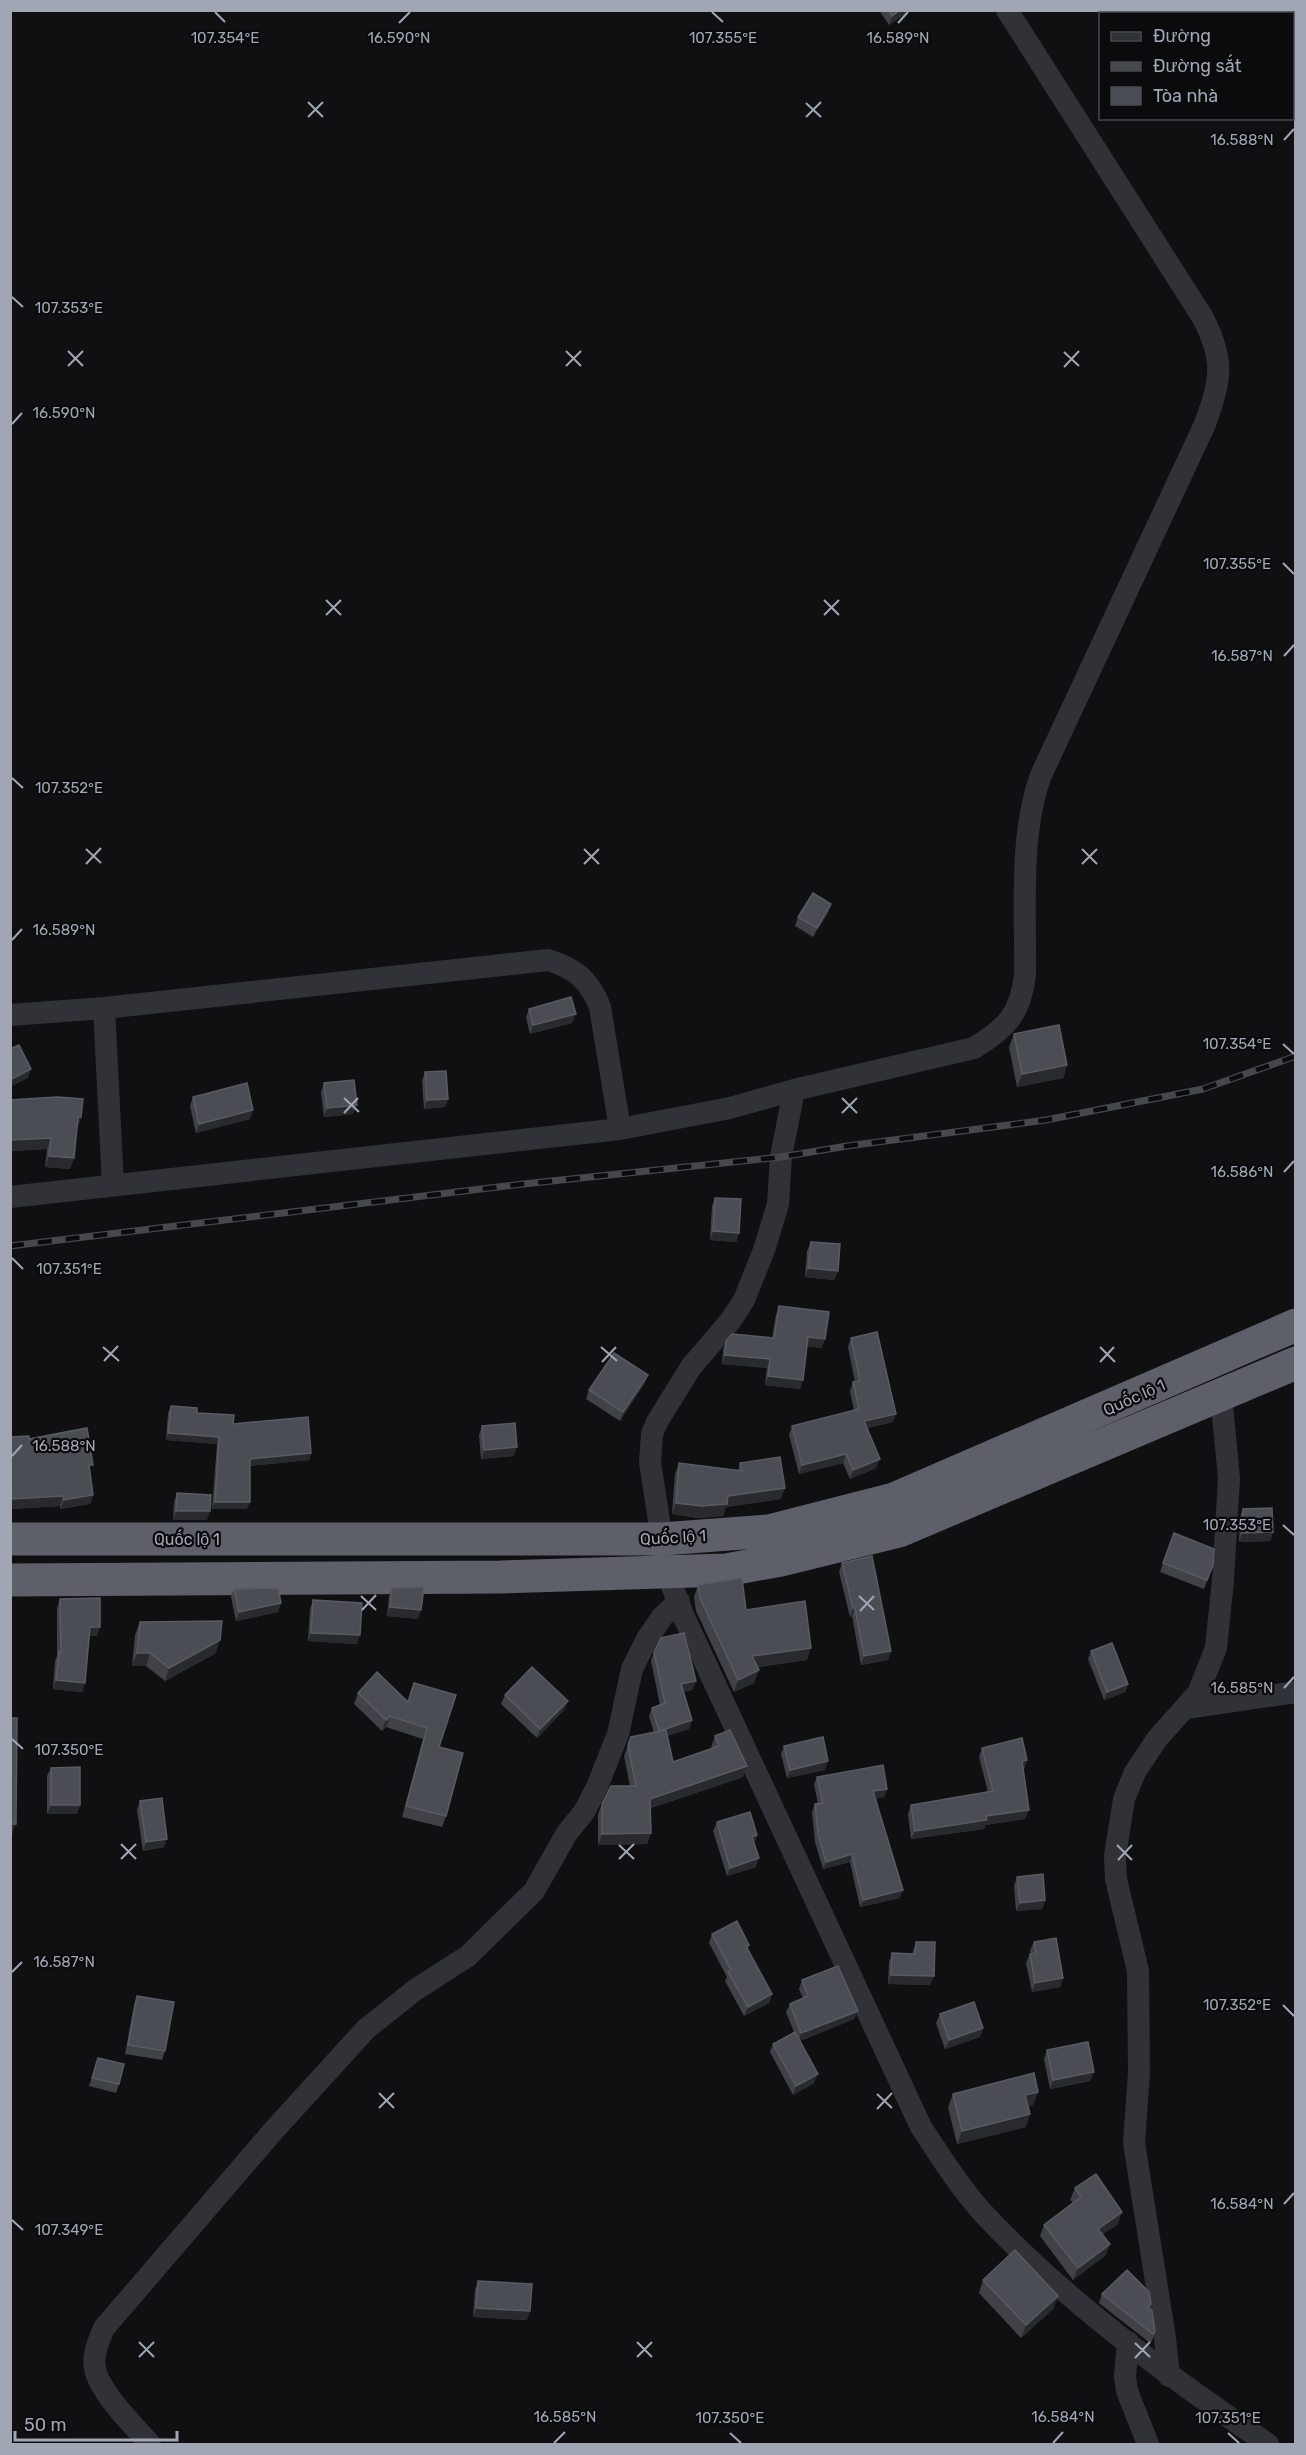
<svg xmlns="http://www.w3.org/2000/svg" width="1306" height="2455" font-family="Rubik,sans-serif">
  <rect width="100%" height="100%" fill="#101012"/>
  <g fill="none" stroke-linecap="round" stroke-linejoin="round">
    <!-- street -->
    <path stroke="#313237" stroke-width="22" d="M104 1008 113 1185
      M10 1015 104 1008 548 960C575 968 590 981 600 1007L620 1129
      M794 1090 781 1157 778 1204 764 1250 744 1300 731 1320 691 1367 657 1422 652 1434 650 1462 667 1573 683 1615 921 2127C940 2156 959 2186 982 2212 1066 2302 1167 2375 1268 2444
      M10 1197 620 1129 730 1108 794 1090 974 1048C1007 1028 1021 1013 1025 974 1026 910 1019 835 1041 775L1205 424C1221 379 1225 361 1203 318L1007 10
      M1186 1708 1296 1692
      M1128 2342 1125 2376 1127 2391 1148 2444
      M1169 2376 1165 2338 1134 2143 1139 2073 1138 1971 1116 1879 1115 1856 1124 1799 1135 1772 1157 1739 1198 1693 1216 1648 1223 1580 1229 1478 1221 1395
      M150 2444C134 2426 100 2393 95 2369 92 2355 99 2340 104 2328L274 2130 366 2029 415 1990 468 1956 534 1891 567 1833 584 1812 597 1787 618 1734 632 1669 647 1639 662 1617 679 1601"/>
    <!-- highway -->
    <path stroke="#5d5f69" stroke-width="33" d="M10 1539H662L769 1531 894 1499 1296 1325
      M10 1580 500 1577 726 1570 781 1560 899 1531 1296 1363"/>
    <!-- rail casing -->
    <g stroke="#46484e" stroke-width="7">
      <path id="rail" d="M10 1246 523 1184 781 1157 847 1146 1046 1120 1203 1089 1296 1056"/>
    </g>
    <!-- rail -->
    <use href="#rail" stroke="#0b0b0d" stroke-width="4.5" stroke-dasharray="14" stroke-linecap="butt"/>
  </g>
  <!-- wall -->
  <path fill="#414248" d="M879 10H910L889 25Z
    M831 904 828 913 813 937 795 926 798 917Z
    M529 1009 572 1023 530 1034 526 1017Z
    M1014 1034 1067 1065 1063 1078 1017 1087 1009 1047Z
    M425 1072 448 1099 445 1107 424 1109 422 1081Z
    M324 1083 353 1114 324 1117 321 1092Z
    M193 1097 250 1119 196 1133 190 1106Z
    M81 1117 77 1129 74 1158 70 1169 45 1167 47 1149 10 1151Z
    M715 1198 739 1233 736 1242 710 1240 712 1206Z
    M811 1242 838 1271 834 1280 805 1277 807 1251Z
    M779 1306 822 1348 807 1346 800 1389 765 1385 767 1368 722 1364 723 1350 726 1341 772 1338 776 1315Z
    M851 1338 893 1422 867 1428 876 1468 850 1479 843 1463 799 1474 789 1435 792 1426 854 1411 850 1391 853 1382H855L848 1347Z
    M648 1375 644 1384 620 1421 586 1399 589 1390Z
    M171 1406 233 1424 311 1453 309 1460 250 1466 247 1509H212L217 1444 166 1440 168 1413Z
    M482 1426 514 1456 481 1459 479 1435Z
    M10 1437 29 1439 90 1473 93 1495 90 1504 60 1509V1506L10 1509Z
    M679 1463 738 1470 740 1463 781 1499 726 1507 723 1516 698 1518 672 1514 675 1474Z
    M177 1493 207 1520H173L174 1502Z
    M1243 1509 1273 1532 1270 1541 1239 1542 1240 1517Z
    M1174 1533 1213 1565 1204 1589 1160 1572Z
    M842 1563 891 1651 888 1660 861 1665 852 1616 850 1617 839 1572Z
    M698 1585 746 1610 807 1660 758 1667 754 1683 734 1692 696 1611 694 1597Z
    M392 1588 418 1619 387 1616 389 1596Z
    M234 1589 281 1603 278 1612 236 1621 231 1597Z
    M60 1599 97 1636H89L85 1683 82 1692 53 1689 55 1661 57 1656V1608Z
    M313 1600 357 1644 308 1641 310 1609Z
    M140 1622 216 1653 165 1681 146 1666H132L135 1635Z
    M1091 1651 1128 1684 1125 1692 1104 1700 1088 1659Z
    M654 1652 696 1681 692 1690 683 1692 692 1720 689 1729 667 1736 673 1762 712 1748 711 1747 715 1736 747 1766 743 1777 651 1808V1833L647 1844 598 1845V1814L602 1804 630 1786 624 1756 631 1737 654 1733 649 1716 652 1708 660 1705 651 1661Z
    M414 1683 439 1747 446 1816 442 1827 402 1817 423 1739 386 1727 382 1731 354 1704 358 1693 408 1702Z
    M505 1695 564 1710 537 1738 501 1704Z
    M784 1746 825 1770 787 1778 781 1754Z
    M982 1748 1027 1760 1024 1769H1023L1025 1819 985 1825 984 1829 911 1839 908 1814 911 1805 988 1792 979 1757Z
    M51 1768 80 1805 77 1814H47V1776Z
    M817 1777 887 1789 884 1797 876 1798 900 1898 860 1907 850 1862 823 1869 815 1842 812 1812 815 1804H818L814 1784Z
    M140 1801 164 1847 143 1851 137 1810Z
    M717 1822 757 1835 754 1844 756 1867 727 1876 713 1831Z
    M1017 1877 1045 1900 1042 1909 1016 1911 1014 1886Z
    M712 1934 749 1945 748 1949 772 1994 769 2003 744 2016 725 1981 727 1977 709 1943Z
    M916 1942 930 1985 888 1984 889 1962 892 1953 912 1954Z
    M1034 1942 1063 1978 1060 1987 1032 1992 1026 1963 1030 1954H1031L1030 1950Z
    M802 1980 854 2019 800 2041 814 2083 793 2095 770 2052 773 2044 794 2032 786 2012 790 2004 803 1998 799 1989Z
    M137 1996 165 2051 162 2060 125 2054 134 2005Z
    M940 2014 983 2028 980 2037 945 2049 936 2023Z
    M1047 2050 1094 2072 1090 2081 1050 2089 1044 2059Z
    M98 2058 119 2084 116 2093 89 2086Z
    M1038 2092 1033 2105 1028 2106 1026 2127 957 2144 948 2107 953 2094Z
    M1075 2188 1118 2224 1103 2234 1106 2255 1073 2280 1040 2236 1044 2225 1073 2203 1070 2200Z
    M983 2280 1058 2296 1053 2309 1021 2338 979 2293Z
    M478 2281 527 2320 473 2317 475 2290Z
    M1102 2294 1149 2308 1155 2332 1152 2341 1150 2343 1099 2303Z"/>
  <!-- shaded-wall -->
  <path fill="#292a2e" d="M900 10H910L889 25 892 16Z
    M831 904 828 913 813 937 817 928Z
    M576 1014 572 1023 530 1034 533 1025Z
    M1067 1065 1063 1078 1017 1087 1022 1074Z
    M31 1069 28 1078 10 1087V1080Z
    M448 1099 445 1107 424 1109 427 1100Z
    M357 1105 353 1114 324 1117 327 1108Z
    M253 1110 250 1119 196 1133 199 1124Z
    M78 1117H81L77 1129Z
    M51 1138 47 1149 10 1151V1140Z
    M49 1156 74 1158 70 1169 45 1167Z
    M713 1231 739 1233 736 1242 710 1240Z
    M808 1268 838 1271 834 1280 805 1277Z
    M808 1337 825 1339 822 1348 805 1346Z
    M725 1355 770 1359 767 1368 722 1364Z
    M648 1375 644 1384 620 1421 623 1412Z
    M768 1376 803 1380 800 1389 765 1385Z
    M896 1414 893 1422 861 1429 864 1421Z
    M168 1433 219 1437 217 1444 166 1440Z
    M517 1447 514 1456 481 1459 484 1450Z
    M311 1453 309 1460 248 1466 250 1459Z
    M846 1454 843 1463 799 1474 802 1465Z
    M880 1459 876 1468 850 1479 853 1470Z
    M785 1488 781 1499 726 1507 723 1516 698 1518 672 1514 676 1503Z
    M93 1495 90 1504 60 1509 64 1500Z
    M63 1496 60 1506 10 1509 12 1499Z
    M215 1502H250L247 1509H212Z
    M176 1511H210L207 1520H173Z
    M1273 1532 1270 1541 1239 1542 1242 1533Z
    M281 1603 278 1612 236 1621 239 1612Z
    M390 1607 421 1610 418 1619 387 1616Z
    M853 1608H855L852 1616 850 1617Z
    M90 1627H100L97 1636H87Z
    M311 1633 360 1635 357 1644 308 1641Z
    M220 1640 216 1653 165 1681 169 1668Z
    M811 1648 807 1660 748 1668 752 1656Z
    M891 1651 888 1660 861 1665 864 1656Z
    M137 1653H150L146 1666H132Z
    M759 1670 754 1683 734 1692 738 1680Z
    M56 1680 85 1683 82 1692 53 1689Z
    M696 1681 692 1690 678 1693 681 1684Z
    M1128 1684 1125 1692 1104 1700 1107 1692Z
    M568 1701 564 1710 537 1738 540 1729Z
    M390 1716 386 1727 382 1731 386 1720Z
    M692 1720 689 1729 656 1739 659 1731Z
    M1027 1760 1024 1769 1018 1770 1022 1761Z
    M828 1761 825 1770 787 1778 790 1770Z
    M747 1766 743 1777 647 1809 650 1799Z
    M887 1789 884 1797 871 1799 873 1791Z
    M51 1805H80L77 1814H47Z
    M1029 1810 1025 1819 985 1825 984 1829 911 1839 915 1831 986 1816Z
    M10 1824H16L12 1835H10Z
    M651 1833 647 1844 598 1845 602 1834Z
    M757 1835 754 1844 752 1837Z
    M167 1839 164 1847 143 1851 146 1842Z
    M852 1854 850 1862 823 1869 826 1862Z
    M759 1858 756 1867 727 1876 730 1868Z
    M903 1890 900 1898 860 1907 863 1900Z
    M1045 1900 1042 1909 1016 1911 1020 1903Z
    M891 1975 934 1976 930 1985 888 1984Z
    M1063 1978 1060 1987 1032 1992 1035 1983Z
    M772 1994 769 2003 744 2016 748 2007Z
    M858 2011 854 2019 798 2042 801 2033Z
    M983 2028 980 2037 945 2049 949 2040Z
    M1094 2072 1090 2081 1050 2089 1053 2080Z
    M818 2074 814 2083 793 2095 796 2086Z
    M1038 2092 1033 2105 1021 2108 1025 2095Z
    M1030 2114 1026 2127 957 2144 962 2131Z
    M1122 2212 1118 2224 1094 2240 1098 2229Z
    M1110 2244 1106 2255 1073 2280 1078 2268Z
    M1058 2296 1053 2309 1021 2338 1026 2325Z
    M476 2308 530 2311 527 2320 473 2317Z"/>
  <!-- building -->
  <path fill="#4b4d54" stroke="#595b63" stroke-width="1.5" d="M888 10H900L892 16Z
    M813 893 831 904 817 928 798 917Z
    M571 997 576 1014 533 1025 529 1009Z
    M1059 1025 1067 1065 1022 1074 1014 1034Z
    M19 1045 31 1069 10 1080V1049Z
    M446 1071 448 1099 427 1100 425 1072Z
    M354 1080 357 1105 327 1108 324 1083Z
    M247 1083 253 1110 199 1124 193 1097Z
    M57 1097 83 1099 81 1117H78L74 1158 49 1156 51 1138 10 1140V1100Z
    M715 1198 741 1199 739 1233 713 1231Z
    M811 1242 840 1244 838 1271 808 1268Z
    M779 1306 829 1312 825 1339 808 1337 803 1380 768 1376 770 1359 725 1355 726 1341 732 1334 774 1338Z
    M877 1332 896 1414 864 1421 880 1459 853 1470 846 1454 802 1465 792 1426 859 1409 853 1382 860 1381 851 1338Z
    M614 1353 648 1375 623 1412 589 1390Z
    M171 1406 197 1408V1413L234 1415 233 1424 308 1417 311 1453 250 1459V1502H215L219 1437 168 1433Z
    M515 1423 517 1447 484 1450 482 1426Z
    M87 1428 93 1465H89L93 1495 64 1500 63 1496 12 1499 10 1437 29 1436V1439Z
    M780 1457 785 1488 728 1496 727 1504 702 1506 676 1503 679 1463 742 1471 740 1463Z
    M177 1493 211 1495 210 1511H176Z
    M1272 1508 1273 1532 1242 1533 1243 1509Z
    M1174 1533 1214 1549 1213 1565 1207 1580 1163 1563Z
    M872 1556 891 1651 864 1656 855 1608H853L842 1563Z
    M742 1578 746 1610 805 1601 811 1648 752 1656 759 1670 738 1680 700 1598 698 1585Z
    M424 1587 421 1610 390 1607 392 1588Z
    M278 1588 281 1603 239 1612 234 1589Z
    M100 1598V1627H90L85 1683 56 1680 59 1652 61 1653 60 1599Z
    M313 1600 362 1603 360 1635 311 1633Z
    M222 1621 220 1640 169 1668 150 1653H137L140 1622Z
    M684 1633 696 1681 681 1684 692 1720 659 1731 652 1708 665 1703 654 1652 661 1638Z
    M1112 1643 1128 1684 1107 1692 1091 1651Z
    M532 1667 568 1701 540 1729 505 1695Z
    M377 1672 408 1702 414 1683 456 1695 439 1747 463 1753 446 1816 406 1806 427 1728 390 1716 386 1720 358 1693Z
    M10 1718H17L16 1824H10Z
    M666 1730 673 1762 719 1746 715 1736 730 1730 747 1766 650 1799 651 1833 602 1834V1804L611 1786H636L628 1745 631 1737Z
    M823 1737 828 1761 790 1770 784 1746Z
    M1022 1738 1027 1760 1022 1761 1029 1810 986 1816 987 1820 915 1831 911 1805 993 1791 982 1748Z
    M883 1765 887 1789 873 1791 903 1890 863 1900 852 1854 826 1862 818 1834 815 1804 823 1803 817 1777Z
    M80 1767V1805H51V1768Z
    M162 1798 167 1839 146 1842 140 1801Z
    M750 1812 757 1835 752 1837 759 1858 730 1868 717 1822Z
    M1043 1874 1045 1900 1020 1903 1017 1877Z
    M737 1921 749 1945 746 1946 772 1994 748 2007 728 1972 731 1970 712 1934Z
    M1056 1938 1063 1978 1035 1983 1030 1954 1036 1953 1034 1942Z
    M916 1942H935L934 1976 891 1975 892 1953 915 1954Z
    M838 1966 858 2011 801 2033 790 2004 808 1996 802 1980Z
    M137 1996 174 2002 165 2051 128 2045Z
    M974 2002 983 2028 949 2040 940 2014Z
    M795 2032 818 2074 796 2086 773 2044Z
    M1088 2042 1094 2072 1053 2080 1047 2050Z
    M98 2058 124 2064 119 2084 92 2078Z
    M1034 2073 1038 2092 1025 2095 1030 2114 962 2131 953 2094Z
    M1096 2174 1122 2212 1098 2229 1110 2244 1078 2268 1044 2225 1081 2197 1075 2188Z
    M1015 2250 1058 2296 1026 2325 983 2280Z
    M1127 2270 1149 2292 1151 2304 1148 2307 1152 2311 1155 2332 1153 2334 1102 2294Z
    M478 2281 532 2284 530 2311 476 2308Z"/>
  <!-- ticks -->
  <path fill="none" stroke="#a0a6b4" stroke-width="2" d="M215 12 225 22M712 12 723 22M399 23 410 12M898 23 908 12M308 102 323 117M806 103 821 117M308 117 323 102M806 117 821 102M1284 140 1294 129M12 297 23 307M68 351 83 366M566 351 581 366M1064 352 1079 366M68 366 83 351M566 366 581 351M1064 367 1079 351M12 424 22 413M1283 563 1294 574M326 600 341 615M824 600 839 615M326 615 341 600M824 615 839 600M1284 656 1294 645M12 778 23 788M86 849 101 863M584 849 599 864M1082 849 1097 864M86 864 101 848M584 864 599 849M1082 864 1097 849M12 940 22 929M1283 1044 1294 1054M344 1098 359 1112M842 1098 857 1113M344 1113 358 1098M842 1113 857 1098M1284 1172 1294 1161M12 1258 23 1269M103 1347 119 1361M601 1347 617 1361M1100 1347 1115 1362M104 1361 118 1346M602 1362 616 1347M1100 1362 1114 1347M12 1456 22 1445M1283 1525 1294 1535M361 1596 376 1610M859 1596 874 1610M362 1610 376 1595M860 1611 874 1596M1284 1688 1294 1677M12 1739 23 1749M121 1844 136 1859M619 1845 634 1859M1117 1845 1132 1860M121 1859 136 1844M619 1859 634 1844M1118 1860 1132 1845M12 1972 22 1962M1283 2005 1294 2016M379 2093 394 2108M877 2094 892 2108M379 2108 394 2093M877 2109 892 2093M1284 2204 1294 2193M12 2220 23 2230M139 2342 154 2357M637 2342 652 2357M1135 2343 1150 2357M139 2357 154 2342M637 2357 652 2342M1135 2358 1150 2342M730 2433 741 2443M1228 2433 1239 2443M554 2443 565 2432M1053 2443 1063 2432"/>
  <g text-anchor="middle" stroke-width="4.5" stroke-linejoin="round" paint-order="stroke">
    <!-- street labels -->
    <g font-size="16" fill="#a0a6b4" stroke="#0b0b0d">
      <text transform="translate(1134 1397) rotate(-24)" y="6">Quốc lộ 1</text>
      <text transform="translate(673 1537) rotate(-3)" y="6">Quốc lộ 1</text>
      <text x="187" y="1545">Quốc lộ 1</text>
    </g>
  </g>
  <g font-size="15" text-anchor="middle" fill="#a0a6b4" stroke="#0b0b0d" stroke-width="4.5" stroke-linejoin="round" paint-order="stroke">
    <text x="225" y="43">107.354°E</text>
    <text x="723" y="43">107.355°E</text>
    <text x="399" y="43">16.590°N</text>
    <text x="898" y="43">16.589°N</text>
    <text x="1242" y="145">16.588°N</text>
    <text x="69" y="313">107.353°E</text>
    <text x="64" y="418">16.590°N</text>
    <text x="1237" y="569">107.355°E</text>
    <text x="1242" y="661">16.587°N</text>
    <text x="69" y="793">107.352°E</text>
    <text x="64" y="935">16.589°N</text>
    <text x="1237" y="1049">107.354°E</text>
    <text x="1242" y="1177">16.586°N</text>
    <text x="69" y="1274">107.351°E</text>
    <text x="64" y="1451">16.588°N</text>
    <text x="1237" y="1530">107.353°E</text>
    <text x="1242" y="1693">16.585°N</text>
    <text x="69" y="1755">107.350°E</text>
    <text x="64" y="1967">16.587°N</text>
    <text x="1237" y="2010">107.352°E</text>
    <text x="1242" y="2209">16.584°N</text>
    <text x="69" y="2235">107.349°E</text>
    <text x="565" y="2422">16.585°N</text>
    <text x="1063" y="2422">16.584°N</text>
    <text x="730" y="2423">107.350°E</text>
    <text x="1228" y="2423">107.351°E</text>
  </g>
  <!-- border -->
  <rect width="1306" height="2455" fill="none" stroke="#a0a6b4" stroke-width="24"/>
  <!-- legend -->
  <rect x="1099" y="12" width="195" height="108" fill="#0b0b0d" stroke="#474950" stroke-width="1.5"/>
  <rect x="1111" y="32" width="30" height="9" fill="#313237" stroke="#474950" stroke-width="1.5"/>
  <text x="1153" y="42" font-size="18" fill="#a0a6b4">Đường</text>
  <rect x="1111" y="62" width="30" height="9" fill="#46484e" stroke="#474950" stroke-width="1.5"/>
  <text x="1153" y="72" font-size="18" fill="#a0a6b4">Đường sắt</text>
  <rect x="1111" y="87" width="30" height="18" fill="#4b4d54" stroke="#474950" stroke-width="1.5"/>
  <text x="1153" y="102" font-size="18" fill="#a0a6b4">Tòa nhà</text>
  <!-- scale -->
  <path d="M15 2431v9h162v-9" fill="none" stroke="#a0a6b4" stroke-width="3"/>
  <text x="24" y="2431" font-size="18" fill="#a0a6b4" stroke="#0b0b0d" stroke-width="4.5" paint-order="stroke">50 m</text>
</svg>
